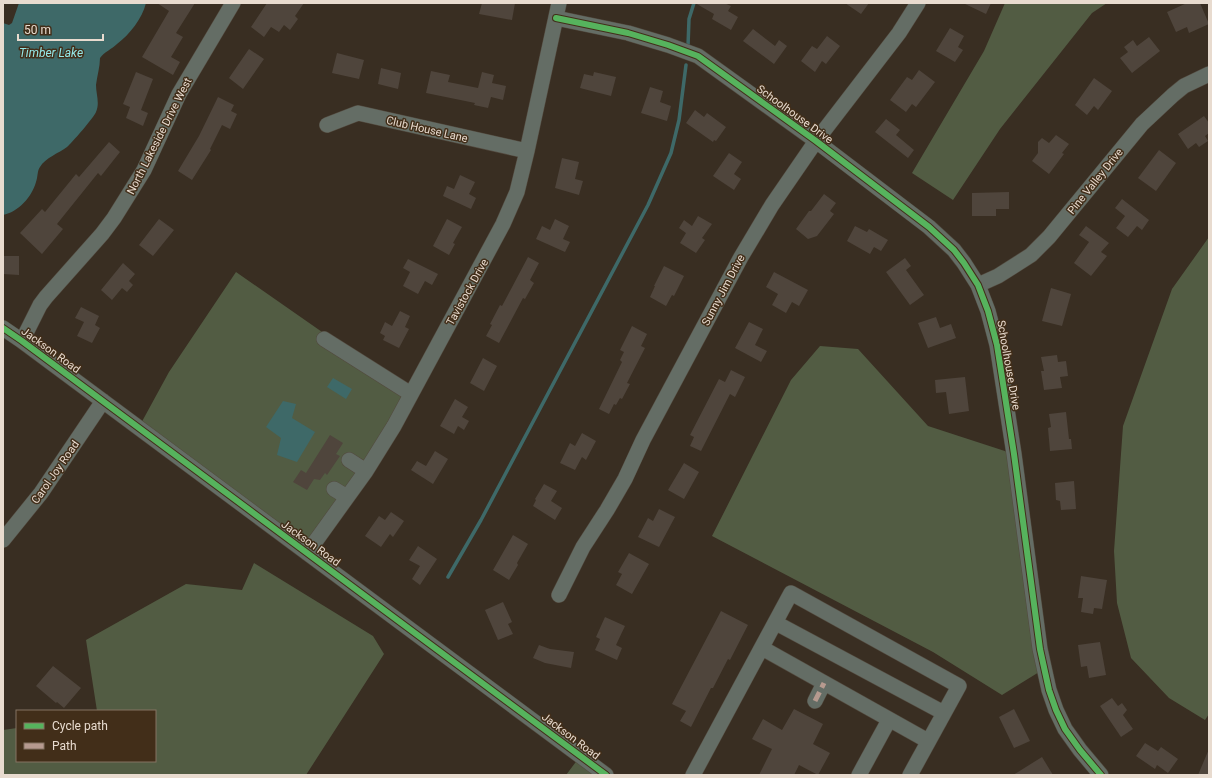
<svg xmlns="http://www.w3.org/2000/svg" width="1212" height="778" font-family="Roboto,sans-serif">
  <rect width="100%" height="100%" fill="#392e22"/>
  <!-- green -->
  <path fill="#525c43" d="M1005 3H1107L1092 13 1000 129 953 200 912 173 984 51Z
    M1209 237V714L1205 720 1169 698 1131 658 1117 603 1114 551 1123 426 1172 289Z
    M236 272 411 394 307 553 139 427 169 372Z
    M820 346 858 349 928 426 1014 454 1044 669 1002 695 933 652 712 536 791 380Z
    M254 563 373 636 384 654 306 775H3V730L17 728V761H155V711H97L86 640 186 584 242 590Z
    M581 755 595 775H566Z"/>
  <!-- water -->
  <path fill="#3e6968" d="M19 3H146C142 19 130 34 117 44 112 49 104 52 100 58 100 67 97 76 96 85 96 94 100 103 96 112 95 116 71 144 67 147 59 153 45 158 40 167 37 171 38 177 36 182 32 197 18 212 3 215V23L9 25 12 23Z
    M333 378 352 389 346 399 327 387Z
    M283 401 296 404 292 418 315 432 297 462 277 455 281 438 266 427Z"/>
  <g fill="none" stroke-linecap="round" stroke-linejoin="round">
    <!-- stream -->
    <path stroke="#3e6968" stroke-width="3.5" d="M688 46 689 19 694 3
      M448 577 481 520 648 205 671 153 679 120 686 65"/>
  </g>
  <!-- building -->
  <path fill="#4f453c" d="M157 3H195L176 33 183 37 171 57 180 62 173 75 142 57 169 11Z
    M267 3H304L295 16 298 19 290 30 284 25 279 32 271 27 264 37 251 27Z
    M482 3H515L512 20 479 14Z
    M695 3H724L731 6 728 11 738 17 731 30 712 19 714 14Z
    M845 3H869L861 14Z
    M963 3H991L986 14Z
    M1187 3H1200L1209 24 1189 33 1187 27 1176 32 1167 12Z
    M950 28 964 36 958 47 963 50 955 62 936 51Z
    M753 29 775 46 779 40 787 46 774 64 743 41Z
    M827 36 840 46 826 64 822 61 815 72 801 61 812 46 817 49Z
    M1149 37 1160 51 1132 73 1120 58 1128 52 1124 47 1133 40 1137 46Z
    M249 49 264 59 243 89 229 78Z
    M337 53 364 60 359 79 332 73Z
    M381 68 401 73 398 89 378 84Z
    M919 70 935 82 916 107 912 104 906 112 890 100 907 77 912 80Z
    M431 71 450 75 448 82 478 88 482 72 494 75 492 83 506 86 503 100 491 97 488 108 474 105 475 103 426 93Z
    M136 72 153 79 141 110 148 113 143 126 126 118 130 107 123 104Z
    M594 72 616 77 611 96 580 88 584 74 593 76Z
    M1094 78 1112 91 1098 110 1094 106 1087 115 1075 105Z
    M650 87 663 91 660 102 671 106 667 121 641 113Z
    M218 97 234 105 231 111 237 114 230 129 222 125 210 149 211 150 192 180 178 171 199 136Z
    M695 110 704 117 707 113 726 127 716 141 714 140 713 142 686 123Z
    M1204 116 1209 123V133L1205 136 1208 141 1199 147 1196 143 1188 149 1178 134Z
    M886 119 900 130 896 135 914 150 908 158 875 132Z
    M1056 135 1069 144 1062 153 1064 154 1049 174 1032 161 1038 153V142L1042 138 1049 143Z
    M109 142 120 152 101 176 98 173 57 224 63 229 42 254 20 233 42 209 45 212 76 174 79 177Z
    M1159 150 1176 163 1156 191 1138 178Z
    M729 153 742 162 734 174 741 179 734 190 713 176Z
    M562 158 579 162 575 179 583 181 579 195 555 188Z
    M460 175 475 182 469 194 476 198 471 209 443 196 447 186 454 189Z
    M1009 192V209H996V216H972V193Z
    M824 194 836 203 830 211 834 214 817 236 808 239 796 229 809 211H811Z
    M1122 199 1149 220 1142 230 1137 226 1128 237 1116 228 1125 216 1115 208Z
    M698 216 712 224 702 238 705 240 696 253 680 243 686 233 679 228 684 220 692 226Z
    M159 219 174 230 153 256 139 245Z
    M447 219 462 227 453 243 455 244 449 255 433 246Z
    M555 219 569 226 563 239 570 242 565 252 536 239 542 226 550 230Z
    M855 226 867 232 869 229 888 240 881 251 874 247 870 254 847 241Z
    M1086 226 1109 243 1101 252 1107 256 1091 276 1074 263 1089 242 1079 235Z
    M3 256H19V275L3 274Z
    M528 257 539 263 530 280 534 283 525 299 523 298 499 343 486 336 492 325 490 324 500 305 502 306Z
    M905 258 911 266 906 270 924 295 910 305 886 272Z
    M408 259 438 274 432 285 425 281 418 294 403 286 410 272 403 268Z
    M123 263 135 274 129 281 133 285 127 292 122 288 112 300 101 290Z
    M664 266 684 276 674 296 672 295 666 306 650 297 655 286H654Z
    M774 272 808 290 799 306 792 302 786 313 772 305 778 294 766 287Z
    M1051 288 1071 294 1062 326 1042 321Z
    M81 307 99 316 95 325 100 328 92 343 77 336 84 322 75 318Z
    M400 311 410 316 405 327 409 329 399 348 383 340 385 336 380 333 385 322 392 326Z
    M936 317 940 328 951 324 956 338 928 348 918 323Z
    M749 322 763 329 755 345 767 351 761 362 735 348Z
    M632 326 647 334 641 346 645 348 627 383 630 384 622 399 620 398 616 405 614 404 609 414 599 409 622 362 620 360 624 352 620 350Z
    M1057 355 1058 362 1066 361 1068 376 1060 377 1062 388 1044 390 1041 371H1044L1041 357Z
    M483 358 497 366 484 391 470 383Z
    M731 370 745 377 735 397 730 394 701 451 690 446 694 437 690 435 719 379 725 382Z
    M965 377 969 411 949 414 946 392 936 393 935 380Z
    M455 399 468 407 462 417 469 421 464 430 458 426 454 434 440 426Z
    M1066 412 1069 439H1071L1072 449 1050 451 1048 428 1051 427 1049 414Z
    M582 433 596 441 586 460 582 457 575 470 560 463 570 443 575 446Z
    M330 435 343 443 336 454 340 456 327 475 325 473 320 480 314 479 307 490 293 482 301 470 306 473Z
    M435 451 448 459 433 484 411 470 417 461 426 466Z
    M684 463 699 472 684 499 668 490Z
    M1074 481 1076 509 1061 510 1060 501 1056 500 1055 483Z
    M544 484 557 491 551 501 562 508 555 520 533 506 536 500 535 499Z
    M659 509 675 517 659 547 638 537 648 518 653 521Z
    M391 512 404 521 393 537 390 534 381 547 365 536 379 516 385 520Z
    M513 535 528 544 517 563 518 565 509 580 493 570Z
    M418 546 437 559 420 585 412 579 420 566 409 560Z
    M629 553 649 564 632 594 616 585 622 574 618 572Z
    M1081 576 1107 580 1102 609 1094 608 1093 614 1081 612 1083 598H1078Z
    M503 602 512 622 508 624 513 634 498 640 485 610Z
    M721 611 748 625 730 660 728 659 713 688H711L691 727 680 721 686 711 672 704Z
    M605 617 625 626 616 645 622 648 617 660 595 650 600 639 596 637Z
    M1100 642 1106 675 1089 678 1087 666 1081 667 1078 645Z
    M539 645 550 649 574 652 571 668 545 663 533 658Z
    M53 666 81 688 64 708 57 702 56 703 36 686Z
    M1112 698 1118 706 1122 703 1127 710 1123 715 1133 729 1121 737 1100 706Z
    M794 709 823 724 813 744 830 753 818 775 799 765 794 775H759L772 749 752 739 763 719 782 730Z
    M1014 709 1030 741 1014 748 999 717Z
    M1145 743 1158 751 1161 747 1178 759 1168 773 1157 765 1155 769 1136 756Z
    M1209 749V775H1198Z
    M1042 757 1053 775H1013Z"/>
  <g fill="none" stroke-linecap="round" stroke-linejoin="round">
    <!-- minor casing -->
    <g stroke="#534a3f" stroke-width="16">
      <path id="minor" d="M556 18 628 33 668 45 698 56 816 141 929 227 954 250 964 263 978 285 988 311 997 345 1014 454 1040 649 1049 690 1056 710 1065 729 1080 750 1101 775
        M327 125 358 113 527 151
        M978 285 998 276 1031 255 1049 237 1142 124 1173 95 1184 86 1209 74
        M3 328 22 341C216 485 411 630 606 775
        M324 339 411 394
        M22 341 40 305 46 297 102 234 114 218 144 170 179 94 233 3
        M349 460 366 471
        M334 489 347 497
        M3 540 41 493 103 401
        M307 553 366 471 394 426 503 224 517 192 527 151 559 3
        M559 595 583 547 607 510 625 479 643 440 741 257 772 205 816 141 899 33 918 3
        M776 623 944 713
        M762 648 928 741
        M815 701 824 683
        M693 775 791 593 959 686 910 775
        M859 775 889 720"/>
    </g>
    <!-- minor -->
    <use href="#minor" stroke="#646d65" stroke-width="15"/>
    <!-- quiet -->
    <path stroke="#b69a8f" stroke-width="5" stroke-dasharray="10 5" stroke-linecap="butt" d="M815 701 824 683"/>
    <!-- cycleway casing -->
    <g stroke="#422e19" stroke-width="8">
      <path id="cycleway" d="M556 18 628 33 668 45 698 56 816 141 929 227 954 250 964 263 978 285 988 311 997 345 1014 454 1040 649 1049 690 1056 710 1065 729 1080 750 1101 775
        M3 328 22 341C216 485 411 630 606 775"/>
    </g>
    <!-- cycleway -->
    <use href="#cycleway" stroke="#56b35d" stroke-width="6"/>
  </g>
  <g text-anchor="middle" stroke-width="3" stroke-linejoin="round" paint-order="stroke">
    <!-- street labels -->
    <g font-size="11" fill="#e8dbcf" stroke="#422e19">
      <text transform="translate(795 114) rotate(36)" y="4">Schoolhouse Drive</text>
      <text transform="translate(427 129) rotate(13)" y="4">Club House Lane</text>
      <text transform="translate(159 136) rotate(-63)" y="4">North Lakeside Drive West</text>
      <text transform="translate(1095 181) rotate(-51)" y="4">Pine Valley Drive</text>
      <text transform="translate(723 290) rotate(-62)" y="4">Sunny Jim Drive</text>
      <text transform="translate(467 292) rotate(-61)" y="4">Tavistock Drive</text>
      <text transform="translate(51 350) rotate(36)" y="4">Jackson Road</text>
      <text transform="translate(1009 365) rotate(80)" y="4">Schoolhouse Drive</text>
      <text transform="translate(55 472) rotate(-55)" y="4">Carol Joy Road</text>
      <text transform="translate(311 543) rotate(36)" y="4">Jackson Road</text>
      <text transform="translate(571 736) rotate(37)" y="4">Jackson Road</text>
    </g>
    <!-- water labels -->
    <g font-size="12" font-style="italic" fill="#94e8e8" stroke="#422e19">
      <text x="51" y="57">Timber Lake</text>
    </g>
  </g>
  <!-- border -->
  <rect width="1212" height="778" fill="none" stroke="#e8dbcf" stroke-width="8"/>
  <!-- legend -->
  <rect x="16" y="710" width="140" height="52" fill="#422e19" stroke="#847362"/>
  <rect x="24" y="723" width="20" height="6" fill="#56b35d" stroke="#847362"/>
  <text x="52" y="730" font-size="12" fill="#e8dbcf">Cycle path</text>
  <rect x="24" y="743" width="20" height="6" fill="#b69a8f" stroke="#847362"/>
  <text x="52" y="750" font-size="12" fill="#e8dbcf">Path</text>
  <!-- scale -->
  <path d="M18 34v6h85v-6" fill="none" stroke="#e8dbcf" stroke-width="2"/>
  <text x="24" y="34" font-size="12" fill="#e8dbcf" stroke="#422e19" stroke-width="3" paint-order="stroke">50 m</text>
</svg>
